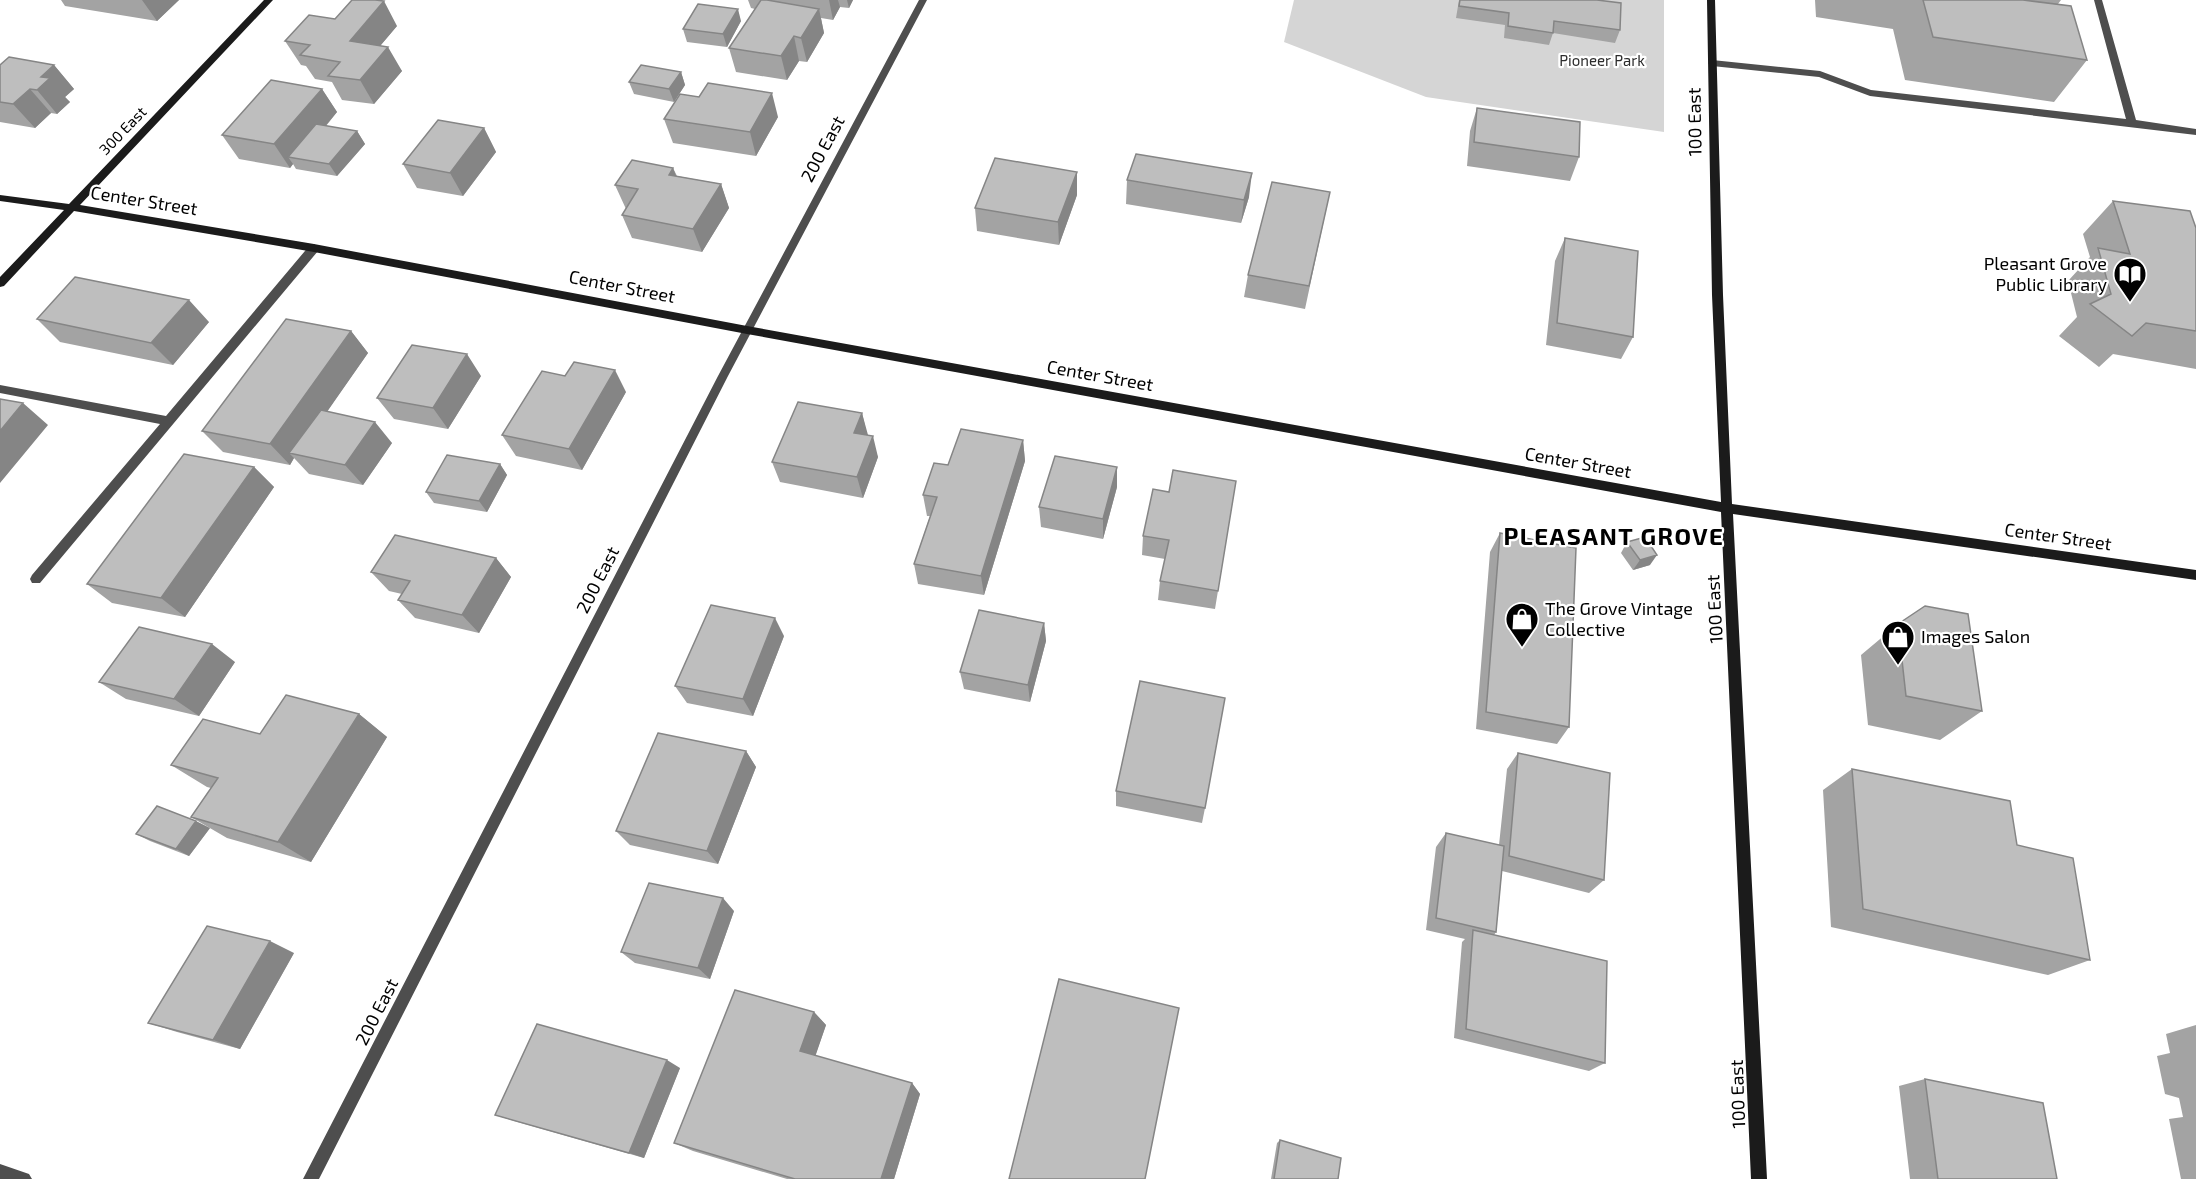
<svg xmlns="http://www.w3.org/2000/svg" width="2196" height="1179" font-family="'Exo 2',sans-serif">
  <rect width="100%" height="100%" fill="#fff"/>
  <!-- green -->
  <path fill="#d5d5d5" d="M1294 0H1664V132L1426 97 1284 42Z"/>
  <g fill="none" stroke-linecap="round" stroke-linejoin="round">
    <!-- lane -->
    <path fill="#4e4e4e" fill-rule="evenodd" d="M2094 0H2102L2136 120 2196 129V135L1870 96 1819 77 1712 66 1708 63 1712 60 1820 71 1871 90 2126 119Z
      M314 244 319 248 318 251 40 583H32L30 579 32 575 160 424 0 393V385L166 416 310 245Z"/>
    <!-- street -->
    <path fill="#4e4e4e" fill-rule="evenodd" d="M919 0H927L728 376 319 1179H303L718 376Z
      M0 1164 29 1174 32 1179H0Z"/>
    <!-- secondary -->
    <path fill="#1b1b1b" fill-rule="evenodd" d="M264 0H273L80 205 314 244 747 326 1721 502 1712 295 1707 0H1715L1723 295 1732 504 2196 570V580L1733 514 1767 1179H1751L1721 512 747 334 314 252 74 211 4 286 0 287V277L64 210 0 201V195L69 204Z"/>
  </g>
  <!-- wall -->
  <path fill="#a3a3a3" d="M61 0H179L157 21 65 6Z
    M748 0H853L849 8 840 7 833 20 821 18 824 33 807 62 799 61 787 80 736 72 729 48 755 9 751 8Z
    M1459 0H1597L1620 30 1615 43 1553 33 1549 45 1504 38 1505 25 1456 18Z
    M1815 0H2061L2058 4 2087 60 2054 102 1905 80 1893 29 1816 17Z
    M741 21 727 47 687 42 683 29Z
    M397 26 380 46 402 71 374 104 342 100 332 82 315 79 306 66 301 65 285 41Z
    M0 65H54L74 89 65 97 70 102 57 114 51 113 35 128 0 122Z
    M681 72 685 85 674 102 634 94 629 82Z
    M322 89 337 112 326 126 357 131 365 144 337 176 296 169 293 164 290 168 239 159 222 135Z
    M1477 108 1579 157 1570 181 1467 166 1470 131Z
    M778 117 756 156 673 143 664 119Z
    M484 128 496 152 463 196 417 188 403 164Z
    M673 168 677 176 721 184 729 208 702 252 632 238 622 215 626 209 615 185Z
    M1127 180 1249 197 1241 223 1126 204Z
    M1330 192 1305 309 1244 297 1248 275Z
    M1077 195 1059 245 977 231 975 208Z
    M2113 201 2196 228V369L2113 354 2099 367 2059 336 2077 317 2068 281 2090 257 2083 234Z
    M1565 238 1633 337 1621 359 1546 345 1555 261Z
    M37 319 209 322 173 365 60 342Z
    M351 331 368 353 327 411 392 443 363 485 309 474 294 458 290 465 223 452 202 431Z
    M481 376 448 429 394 419 377 398Z
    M626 392 582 470 516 456 502 435Z
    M862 413 867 435 878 457 863 498 780 482 772 462Z
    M1023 440 1025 461 984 595 918 584 914 564 930 516H927L923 495 948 465Z
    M500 464 507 475 487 512 434 503 426 492Z
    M254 467 274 487 185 617 112 603 87 584Z
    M1236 481 1215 609 1158 600 1160 581 1165 559 1142 555 1143 536 1169 492Z
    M1117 487 1103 539 1041 527 1039 507Z
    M1500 533 1569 727 1557 744 1476 729 1490 552Z
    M1627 542 1650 565 1633 570 1621 553Z
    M496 558 511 577 479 633 415 618 398 600 402 594 389 591 371 572Z
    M1044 623 1046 641 1030 702 964 689 960 672Z
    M1898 624 1982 711 1940 740 1868 725 1861 655Z
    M784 636 753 716 687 703 675 686Z
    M235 662 199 716 126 699 99 682Z
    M359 714 387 737 311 862 227 838 191 817 211 788 207 787 171 765 260 734Z
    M746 751 756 767 718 864 630 845 616 831Z
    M1518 753 1604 880 1589 893 1502 871 1496 932 1494 935 1605 1063 1589 1071 1454 1038 1462 942 1465 939 1426 930 1436 847 1446 833 1499 845 1507 769Z
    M1852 769 2017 845 2090 960 2048 975 1831 927 1823 790Z
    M1116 791 1205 808 1202 823 1116 806Z
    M210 828 189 856 150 841 136 834Z
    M734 911 710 979 635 963 621 952Z
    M294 953 240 1049 177 1032 148 1023Z
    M814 1012 826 1025 815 1056 912 1083 920 1094 894 1179H787L693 1151 674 1143Z
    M2196 1025V1179H2181L2169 1119 2183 1117 2179 1098 2165 1094 2157 1056 2170 1053 2166 1034Z
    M680 1068 644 1158 514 1121 495 1115Z
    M1925 1079 2057 1179H1910L1899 1086Z
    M1280 1140 1338 1179H1271L1277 1143Z"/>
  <!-- shaded-wall -->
  <path fill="#858585" d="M142 0H179L157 21Z
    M829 0H838L840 7 833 20Z
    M847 0H853L849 8Z
    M384 1 397 26 364 65 350 41Z
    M738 9 741 21 727 47 723 34Z
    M819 9 824 33 807 62 801 38Z
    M794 36 799 61 787 80 781 56Z
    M388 47 402 71 374 104 360 80Z
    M54 65 74 89 65 97 70 102 57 114 37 90 41 77Z
    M681 72 685 85 674 102 669 89Z
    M30 89 51 113 35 128 13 104Z
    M322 89 337 112 298 159 288 157 293 164 290 168 274 144Z
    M772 93 778 117 756 156 750 132Z
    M484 128 496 152 463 196 450 173Z
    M357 131 365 144 337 176 329 164Z
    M673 168 682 191 669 175Z
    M1077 172V195L1059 245 1058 222Z
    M1252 173 1249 197 1241 223 1244 200Z
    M721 184 729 208 702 252 693 229Z
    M189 300 209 322 173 365 151 343Z
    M351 331 368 353 297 455 289 453 294 458 290 465 270 444Z
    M467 354 481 376 448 429 433 408Z
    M615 370 626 392 582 470 569 449Z
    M23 403 48 425 0 483V431Z
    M862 413 868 435 860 454 854 433Z
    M375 422 392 443 363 485 345 465Z
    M873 436 878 457 863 498 857 477Z
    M1023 440 1025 461 984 595 981 576Z
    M500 464 507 475 487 512 479 501Z
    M254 467 274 487 185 617 161 598Z
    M1117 467V487L1103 539V519Z
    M1657 555 1650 565 1633 570 1640 560Z
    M496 558 511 577 479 633 462 615Z
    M775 618 784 636 753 716 743 699Z
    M1044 623 1046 641 1030 702 1028 685Z
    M212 644 235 662 199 716 174 699Z
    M359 714 387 737 311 862 278 842Z
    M746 751 756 767 718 864 707 851Z
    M196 821 210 828 189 856 176 849Z
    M723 898 734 911 710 979 698 968Z
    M270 941 294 953 240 1049 213 1040Z
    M814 1012 826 1025 813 1063 800 1051Z
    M667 1060 680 1068 644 1158 629 1153Z
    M912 1083 920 1094 894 1179H881Z"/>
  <!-- building -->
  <path fill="#bebebe" stroke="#858585" stroke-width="1.5" d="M352 0H375L384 1 350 41 388 47 360 80 328 76 340 62 300 55 310 45 285 41 309 15 335 19Z
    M761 0H767L819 9 801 38 794 36 781 56 729 48Z
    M1460 0H1597L1621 3 1620 30 1554 21 1553 33 1508 26 1509 13 1459 6Z
    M1923 0H2023L2071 6 2087 60 1933 37Z
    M698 4 738 9 723 34 683 29Z
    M9 57 54 65 41 77 50 78 37 90 30 89 13 104 0 102V65Z
    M641 65 681 72 669 89 629 82Z
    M271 80 322 89 274 144 222 135Z
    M708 83 772 93 750 132 664 119 680 94 699 97Z
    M1477 108 1580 122 1579 157 1474 142Z
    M438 120 484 128 450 173 403 164Z
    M316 124 357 131 329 164 288 157Z
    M1136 154 1252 173 1244 200 1127 180Z
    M995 158 1077 172 1058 222 975 208Z
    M632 160 673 168 669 175 721 184 693 229 622 215 638 189 615 185Z
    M1272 182 1330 192 1309 286 1248 275Z
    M2113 201 2190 211 2196 228V331L2146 323 2132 336 2090 304 2111 294 2098 248 2130 254Z
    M1565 238 1638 251 1633 337 1557 323Z
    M75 277 189 300 151 343 37 319Z
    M286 319 351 331 270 444 202 431Z
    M412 345 467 354 433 408 377 398Z
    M574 362 615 370 569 449 502 435 542 371 565 376Z
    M0 399 23 403 0 431Z
    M798 402 862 413 854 433 873 436 857 477 772 462Z
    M321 410 375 422 345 465 289 453Z
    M961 429 1023 440 981 576 914 564 937 497 923 495 934 463 948 465Z
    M184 454 254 467 161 598 87 584Z
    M447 455 500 464 479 501 426 492Z
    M1055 456 1117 467 1103 519 1039 507Z
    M1173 470 1236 481 1218 591 1160 581 1169 540 1143 536 1153 489 1169 492Z
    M1500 533 1576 548 1569 727 1486 712Z
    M395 535 496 558 462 615 398 600 410 581 371 572Z
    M1645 537 1657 555 1640 560 1627 542Z
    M711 605 775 618 743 699 675 686Z
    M1925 606 1968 614 1982 711 1906 696 1898 624Z
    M979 610 1044 623 1028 685 960 672Z
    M139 627 212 644 174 699 99 682Z
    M1140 681 1225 698 1205 808 1116 791Z
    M286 695 359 714 278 842 191 817 218 778 171 765 203 719 260 734Z
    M658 733 746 751 707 851 616 831Z
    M1518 753 1610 773 1604 880 1509 856Z
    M1852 769 2010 801 2017 845 2073 858 2090 960 1863 909Z
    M157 806 196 821 176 849 136 834Z
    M1446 833 1504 846 1496 932 1436 918Z
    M649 883 723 898 698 968 621 952Z
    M207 926 270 941 213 1040 148 1023Z
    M1473 930 1607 961 1605 1063 1466 1029Z
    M1059 979 1179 1008 1145 1179H1009Z
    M735 990 814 1012 800 1051 912 1083 881 1179H795L674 1143Z
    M537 1024 667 1060 629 1153 495 1115Z
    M1925 1079 2043 1103 2057 1179H1938Z
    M1280 1140 1341 1158 1338 1179H1274Z"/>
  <!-- icons -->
  <defs>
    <g id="library-pin" transform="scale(1.725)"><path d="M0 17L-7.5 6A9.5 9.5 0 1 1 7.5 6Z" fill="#000" stroke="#fff"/><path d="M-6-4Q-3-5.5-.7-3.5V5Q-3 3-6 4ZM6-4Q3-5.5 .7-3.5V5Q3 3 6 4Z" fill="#fff"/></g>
    <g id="shop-pin" transform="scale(1.725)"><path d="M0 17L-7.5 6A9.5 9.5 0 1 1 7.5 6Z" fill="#000" stroke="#fff"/><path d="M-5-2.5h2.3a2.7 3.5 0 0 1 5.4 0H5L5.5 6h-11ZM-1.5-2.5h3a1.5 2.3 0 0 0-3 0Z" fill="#fff"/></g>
  </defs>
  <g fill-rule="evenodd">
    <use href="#library-pin" x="2130" y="274"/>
    <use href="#shop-pin" x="1522" y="619"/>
    <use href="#shop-pin" x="1898" y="637"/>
  </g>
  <g text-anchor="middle" stroke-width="4.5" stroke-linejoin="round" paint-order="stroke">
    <!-- far-park labels -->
    <g font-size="15" fill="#2c2c2c" stroke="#fff">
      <text x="1602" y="66">Pioneer Park</text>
    </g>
    <!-- far-street labels -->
    <g font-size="15" fill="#000" stroke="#fff">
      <text transform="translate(123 131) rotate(-46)" y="5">300 East</text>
    </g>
    <!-- street labels -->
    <g font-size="18" fill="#000" stroke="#fff">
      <text transform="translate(1695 122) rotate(-91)" y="6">100 East</text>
      <text transform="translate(823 149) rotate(-62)" y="6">200 East</text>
      <text transform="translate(144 201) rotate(9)" y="6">Center Street</text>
      <text transform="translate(622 287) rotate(11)" y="6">Center Street</text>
      <text transform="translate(1100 376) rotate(10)" y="6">Center Street</text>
      <text transform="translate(1578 463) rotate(10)" y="6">Center Street</text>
      <text transform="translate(2058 537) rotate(8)" y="6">Center Street</text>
      <text transform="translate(598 580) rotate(-63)" y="6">200 East</text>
      <text transform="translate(1715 609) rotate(-93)" y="6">100 East</text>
      <text transform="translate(377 1012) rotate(-63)" y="6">200 East</text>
      <text transform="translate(1738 1094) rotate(-92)" y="6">100 East</text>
    </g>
    <!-- poi labels -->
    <g font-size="18" fill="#000" stroke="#fff" text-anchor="start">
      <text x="2107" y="270" text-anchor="end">Pleasant Grove<tspan x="2107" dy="21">Public Library</tspan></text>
      <text x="1545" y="615">The Grove Vintage<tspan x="1545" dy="21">Collective</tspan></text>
      <text x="1921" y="643">Images Salon</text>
    </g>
    <!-- district labels -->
    <g font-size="24" font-weight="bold" letter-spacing="1.5" fill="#000" stroke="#fff">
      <text x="1614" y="545">PLEASANT GROVE</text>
    </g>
  </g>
</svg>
